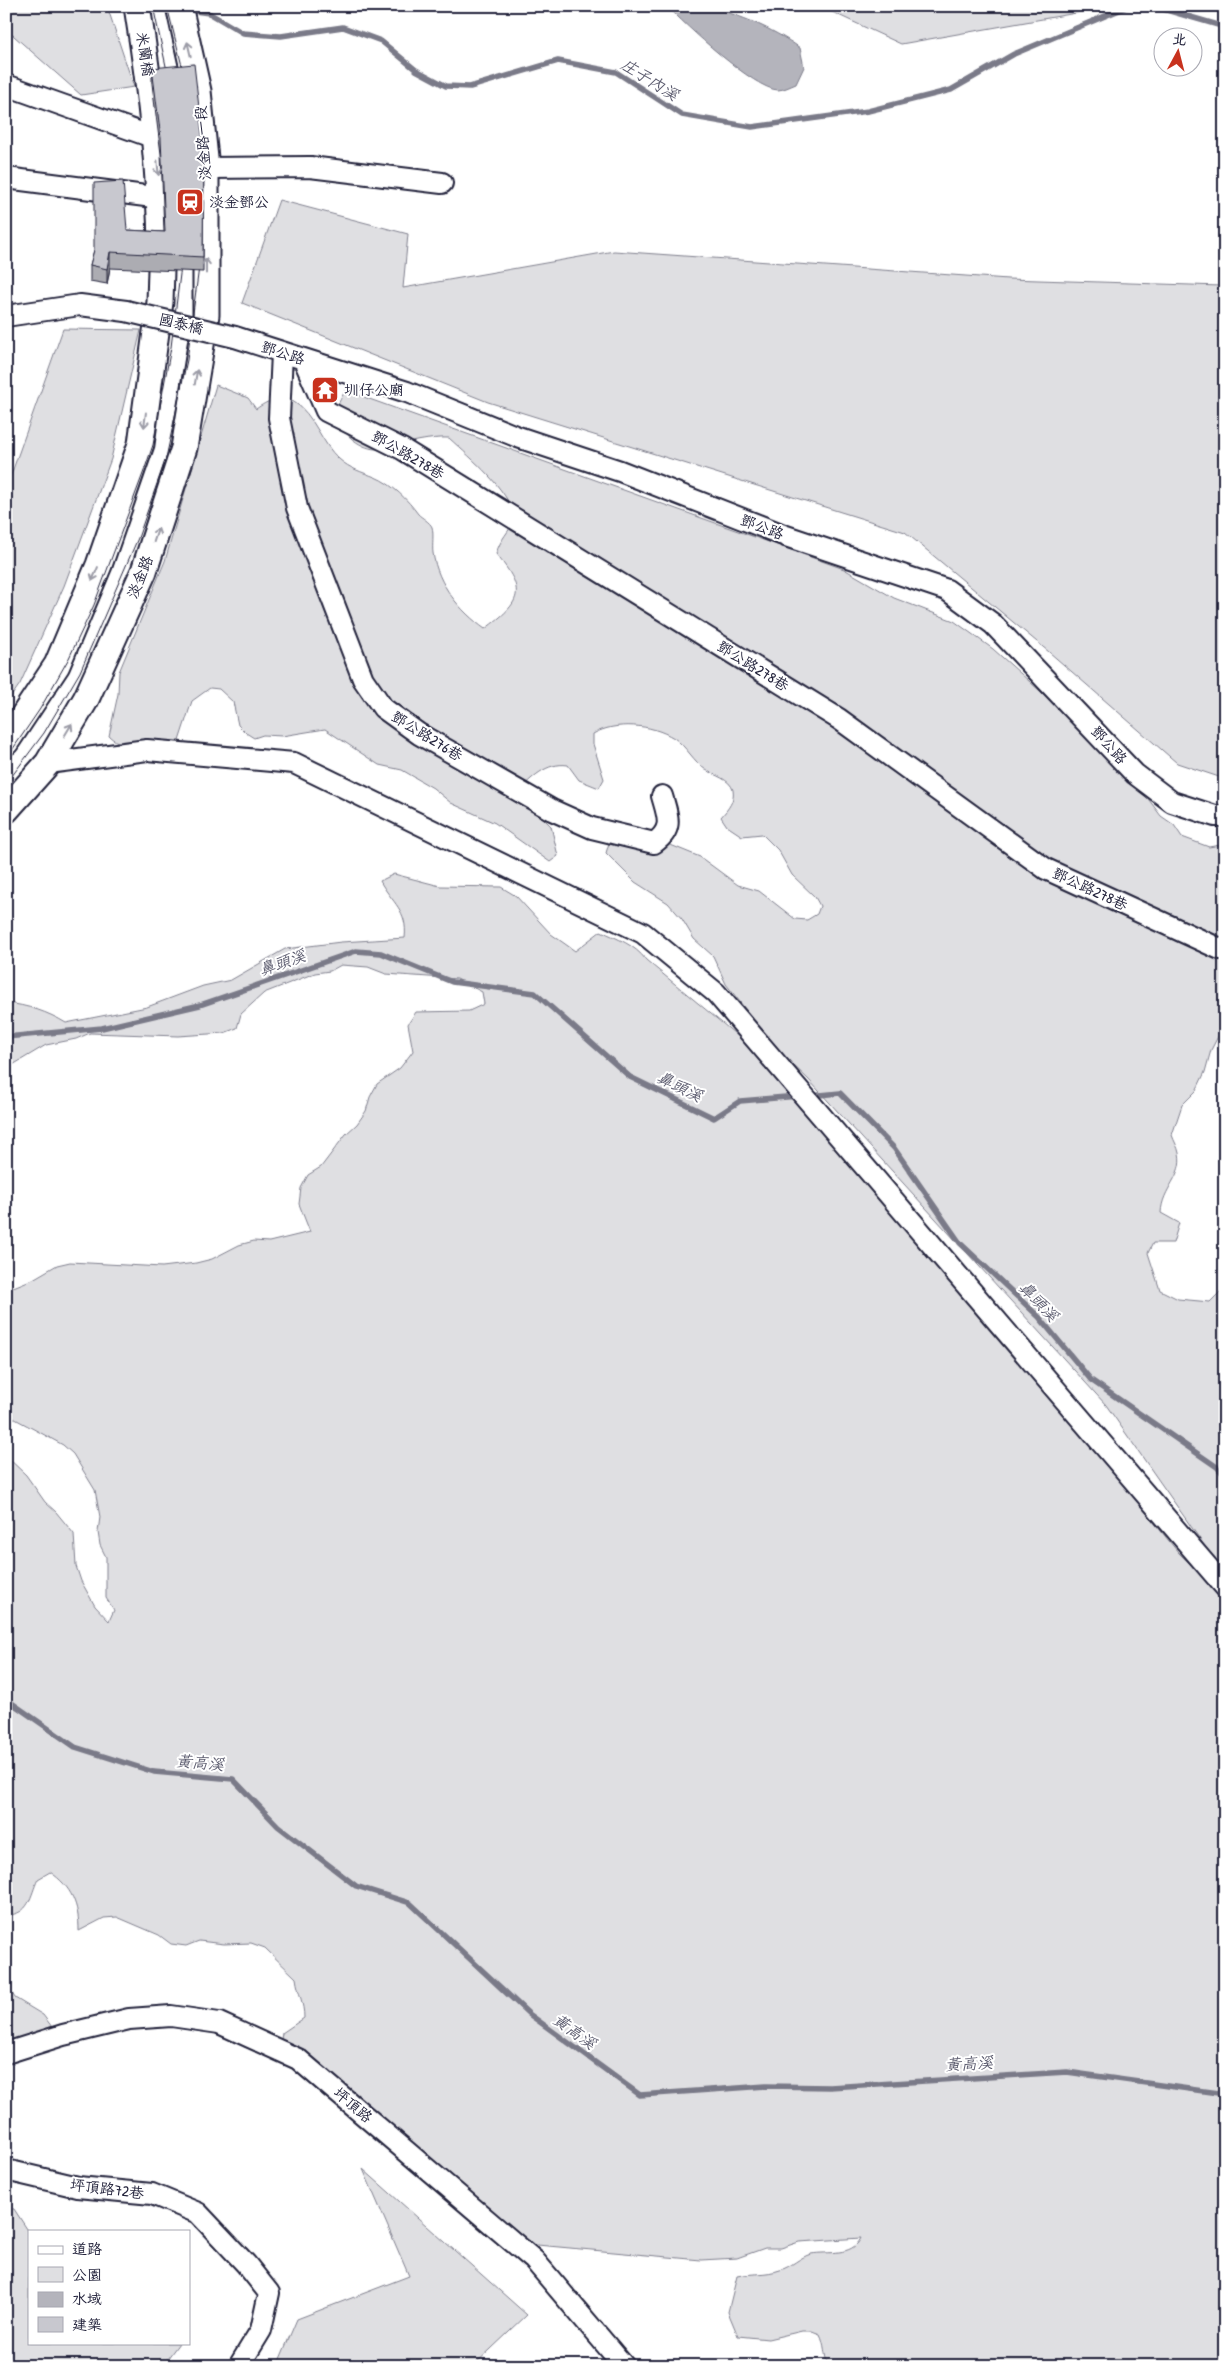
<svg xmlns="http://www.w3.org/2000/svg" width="1231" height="2372" font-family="'Patrick Hand','LXGW WenKai TC',sans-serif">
  <rect width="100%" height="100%" fill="#fff"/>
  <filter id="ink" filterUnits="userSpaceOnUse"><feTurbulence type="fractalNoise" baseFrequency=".02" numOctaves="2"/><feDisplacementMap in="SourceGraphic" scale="10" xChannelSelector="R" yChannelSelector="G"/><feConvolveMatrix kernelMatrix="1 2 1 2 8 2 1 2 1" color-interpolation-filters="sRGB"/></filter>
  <g filter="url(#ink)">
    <!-- green -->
    <path fill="#dfdfe2" stroke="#80808e" d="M6 6H107L134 87 81 95 6 29Z
      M819 6H1116L901 44Z
      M1225 6V779L1177 763 1049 652 905 532 488 402 242 303 279 200 408 234 403 288 614 251 1008 279 1221 286Z
      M63 329 141 330 111 459 64 586 20 684 6 704V489Z
      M216 385 248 398 256 409C267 401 281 394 294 402 314 414 321 443 339 459 350 469 362 472 375 477 392 484 408 500 418 514 422 518 430 522 432 527 434 533 432 546 433 553 438 585 460 611 485 629 522 601 527 592 496 554 500 539 509 532 516 518 505 486 474 461 449 438 429 437 411 443 391 446 387 447 381 449 376 449 360 449 336 430 337 412 337 403 343 395 347 388L361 396 844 569 894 598 954 621 993 649 1039 690 1143 792 1161 816 1174 825 1182 837 1209 847 1225 844V1023L1211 1050 1205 1072 1196 1091 1182 1105 1172 1135C1174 1141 1178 1147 1179 1153 1184 1176 1162 1188 1161 1213L1179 1223 1173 1243H1153L1148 1253 1160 1290 1178 1299 1210 1302 1225 1287V1575L1106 1405 808 1079 777 1050 726 984 713 956 694 939 682 919 668 903 635 882 606 853 609 843 615 838 661 842 673 846 700 857 738 885 759 891 795 919 807 920 817 914 820 906 815 897 792 875 778 850 762 834 742 836 727 826 721 817C728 809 735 801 733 790 730 779 715 776 706 770 694 762 686 746 674 738 651 724 616 721 593 734V744L604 779 599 788 579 780 568 765C546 762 532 778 517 792L551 826 558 856 550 862 495 823 451 803 433 788 402 770 379 765 325 729 282 736 263 735 254 738 246 733 238 725 233 702 219 689 210 688 192 701 178 744C157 745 125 752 109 736L118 694 119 672 165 561Z
      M394 874 440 886 501 887 516 896 551 934 575 951 601 931C618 939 635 945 646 960L804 1091 1178 1552 1210 1584 1225 1602V2366H828C824 2355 825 2344 820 2334L812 2331H802L768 2339 738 2336 728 2312 737 2276C751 2273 766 2275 780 2270 791 2267 800 2257 811 2254 828 2251 852 2257 861 2238L799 2242 781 2248H765L737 2258 701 2260 537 2245 524 2246 280 2045 282 2033 304 2018C304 2003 298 1993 296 1978L265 1948 251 1943 224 1944 199 1941 186 1946 171 1944 159 1935 117 1917 104 1918 79 1931C79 1905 72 1887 50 1872L38 1879C30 1896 30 1915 6 1915V1456L26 1475 45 1502 56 1512 74 1534 76 1566 81 1581 95 1606 109 1621 114 1610 106 1598V1557L100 1545 98 1532 100 1517 95 1490 73 1454 63 1445 6 1414V1290L33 1279 57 1265 70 1262 162 1267 196 1263 212 1259 239 1245 254 1241 269 1242 310 1232 299 1204 301 1188 308 1175 321 1167 346 1134 357 1124 366 1111 370 1097 377 1084 400 1068 413 1051 408 1024 416 1012 469 1011 484 1004 482 992 457 979 386 974 368 967 341 965 330 971 315 973 264 993 241 1014 237 1028 224 1033 178 1036 90 1033 76 1039 46 1045 6 1069V1003C27 1005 48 1012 66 1023L147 1007 203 986 231 980 285 949 341 942 405 938C408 910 392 903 380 881Z
      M6 1983 15 1998 43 2015 52 2027 39 2036 6 2049Z
      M363 2169 527 2315 473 2366H277L297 2319 409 2276Z
      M6 2208 14 2209 29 2232V2343H179L162 2366H6Z"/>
    <!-- water -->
    <path fill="#b4b4bc" stroke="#7a7a88" d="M667 6C677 6 688 5 698 6 731 10 774 29 800 48L804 67 796 84C791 86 783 90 778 90 755 90 684 24 667 6Z"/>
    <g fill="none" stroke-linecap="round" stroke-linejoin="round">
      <!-- stream -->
      <path stroke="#7a7a88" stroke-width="5.5" d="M160 6 172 8
        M1144 6 1156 7 1225 27
        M187 10 209 13 243 33 281 36 343 27 381 41 416 70 446 86 470 87 558 61 616 72 682 115 752 127 868 111 951 90 1014 54 1129 6
        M6 1037 102 1028 200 1005 356 951 381 953 452 982 535 993 630 1077 714 1118 740 1101 798 1096
        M810 1096 840 1093 894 1148 960 1243 1039 1317 1091 1380 1217 1467 1225 1476
        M6 1699 75 1747 154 1772 233 1779 278 1826 356 1886 410 1903 529 2014 640 2095 766 2086 830 2087 1067 2072 1225 2094"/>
      <!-- minor casing -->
      <g stroke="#22223b" stroke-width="24">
        <path id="minor" d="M6 85 155 138
          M206 168 310 167 442 183
          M6 178 161 198
          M6 316 80 305 126 311
          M235 337 407 392 518 437 620 471 786 536 947 590 993 624 1135 774 1172 802 1215 816H1225
          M282 353 279 418 297 508 363 679 383 708 419 734 552 810 592 828 654 843C674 829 668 817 662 796
          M304 360 326 411 402 449 839 719 1046 869 1220 949 1225 948
          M48 763 147 750 294 763 643 933 716 993 1225 1587
          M6 2053 63 2035 129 2019 171 2016 219 2023 298 2059 534 2260 624 2366
          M6 2170 78 2187 152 2194 198 2213 246 2264 269 2293 261 2330 239 2366"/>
      </g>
      <!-- major casing -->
      <g stroke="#22223b" stroke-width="29">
        <path id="major" d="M137 6C150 87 160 166 161 248
          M6 742 57 665 99 565 141 444 160 302 161 270
          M6 810 48 763 86 699 144 571 184 448 206 315V168L198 91 179 6"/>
      </g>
      <!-- minor -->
      <use href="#minor" stroke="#fff" stroke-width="20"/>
      <!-- major -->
      <use href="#major" stroke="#fff" stroke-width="25"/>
      <!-- tram -->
      <path stroke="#22223b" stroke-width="1" d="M153 6 169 80
        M167 6 185 78
        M6 759 40 709 69 658 94 605 144 471 153 445 171 347 182 258
        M6 784 44 733 80 672 138 538 166 458 187 360 200 259"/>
      <!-- minor-bridge casing -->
      <g stroke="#22223b" stroke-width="24" stroke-linecap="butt">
        <path id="minor-bridge" d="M126 311 235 337"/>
      </g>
      <!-- minor-bridge -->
      <use href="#minor-bridge" stroke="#fff" stroke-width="20"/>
    </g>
    <!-- wall -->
    <path fill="#acacb2" stroke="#22223b" d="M152 68 204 151 203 272 110 268 107 284 90 281V265L94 250 127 230 164 232 161 154 152 84Z"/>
    <!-- shaded-wall -->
    <path fill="#8c8c91" stroke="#22223b" d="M110 252V268L107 284V269Z"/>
    <!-- building -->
    <path fill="#c8c8cf" stroke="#22223b" d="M194 64 204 151 203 257 110 252 107 269 90 265 94 250V183L123 181 127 230 165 232 161 138 152 68Z"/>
    <!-- one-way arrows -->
    <defs><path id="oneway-shaft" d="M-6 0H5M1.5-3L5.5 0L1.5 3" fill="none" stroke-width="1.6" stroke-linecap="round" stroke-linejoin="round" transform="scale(1.25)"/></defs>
    <g stroke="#9c9ca7">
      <use href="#oneway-shaft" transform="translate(189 49) rotate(-103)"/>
      <use href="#oneway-shaft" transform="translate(158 168) rotate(85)"/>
      <use href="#oneway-shaft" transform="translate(206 266) rotate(-90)"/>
      <use href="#oneway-shaft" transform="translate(196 377) rotate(-81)"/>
      <use href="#oneway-shaft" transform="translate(145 420) rotate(97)"/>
      <use href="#oneway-shaft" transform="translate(156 535) rotate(-72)"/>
      <use href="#oneway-shaft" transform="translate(95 574) rotate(113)"/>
      <use href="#oneway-shaft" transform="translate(68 730) rotate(-59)"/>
    </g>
  </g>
  <!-- icons -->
  <defs>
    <g id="station-square" transform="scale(1.4375)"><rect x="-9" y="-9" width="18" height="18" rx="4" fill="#c8321e" stroke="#fff"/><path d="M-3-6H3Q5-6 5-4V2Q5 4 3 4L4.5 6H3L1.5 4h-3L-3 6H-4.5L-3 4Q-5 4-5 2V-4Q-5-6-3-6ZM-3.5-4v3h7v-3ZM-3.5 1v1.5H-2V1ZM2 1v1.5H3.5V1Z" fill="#fff"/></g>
    <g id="temple-square" transform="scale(1.4375)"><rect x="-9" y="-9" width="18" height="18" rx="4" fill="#c8321e" stroke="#fff"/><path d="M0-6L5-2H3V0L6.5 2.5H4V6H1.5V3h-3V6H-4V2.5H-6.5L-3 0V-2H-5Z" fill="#fff"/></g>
  </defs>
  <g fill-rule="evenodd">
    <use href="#station-square" x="190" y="202"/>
    <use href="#temple-square" x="325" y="390"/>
  </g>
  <g text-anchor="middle" stroke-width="4" stroke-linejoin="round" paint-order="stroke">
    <!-- street labels -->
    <g font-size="15" fill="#22223b" stroke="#fff">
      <text transform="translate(145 54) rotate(81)" y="5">米蘭橋</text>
      <text transform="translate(203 143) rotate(-94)" y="5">淡金路一段</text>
      <text transform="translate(181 324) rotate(13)" y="5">國泰橋</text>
      <text transform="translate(283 353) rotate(18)" y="5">鄧公路</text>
      <text transform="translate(408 455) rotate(30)" y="5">鄧公路278巷</text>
      <text transform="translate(762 527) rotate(21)" y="5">鄧公路</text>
      <text transform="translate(140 577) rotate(-68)" y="5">淡金路</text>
      <text transform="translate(753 666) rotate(32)" y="5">鄧公路278巷</text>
      <text transform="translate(427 736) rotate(32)" y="5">鄧公路276巷</text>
      <text transform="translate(1109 745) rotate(48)" y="5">鄧公路</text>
      <text transform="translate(1090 889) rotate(25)" y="5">鄧公路278巷</text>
      <text transform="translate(353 2105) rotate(40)" y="5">坪頂路</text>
      <text transform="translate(107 2189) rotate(7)" y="5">坪頂路72巷</text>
    </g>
    <!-- poi labels -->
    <g font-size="15" fill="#22223b" stroke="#fff" text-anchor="start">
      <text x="209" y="207">淡金鄧公</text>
      <text x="344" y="395">圳仔公廟</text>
    </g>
    <!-- water labels -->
    <g font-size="16" font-style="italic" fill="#5c5c6f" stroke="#fff">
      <text transform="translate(650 79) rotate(32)" y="6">庄子內溪</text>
      <text transform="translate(282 962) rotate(-19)" y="6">鼻頭溪</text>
      <text transform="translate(680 1086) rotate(26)" y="6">鼻頭溪</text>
      <text transform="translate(1039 1301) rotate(46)" y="6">鼻頭溪</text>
      <text transform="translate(200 1762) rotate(5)" y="6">黃高溪</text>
      <text transform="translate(575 2031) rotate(36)" y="6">黃高溪</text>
      <text transform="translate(969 2063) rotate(-3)" y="6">黃高溪</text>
    </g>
  </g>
  <!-- margin -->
  <rect width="1231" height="2372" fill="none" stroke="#fff" stroke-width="25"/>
  <rect x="12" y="12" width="1206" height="2347" fill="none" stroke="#22223b" stroke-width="2" filter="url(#ink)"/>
  <!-- legend -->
  <rect x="28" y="2230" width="162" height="115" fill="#ffffff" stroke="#a7a7b1"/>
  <rect x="38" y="2246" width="25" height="8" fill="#ffffff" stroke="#a7a7b1"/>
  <text x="72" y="2254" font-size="15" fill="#22223b">道路</text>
  <rect x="38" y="2267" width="25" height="15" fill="#dfdfe2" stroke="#a7a7b1"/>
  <text x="72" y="2280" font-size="15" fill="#22223b">公園</text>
  <rect x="38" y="2292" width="25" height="15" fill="#b4b4bc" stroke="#a7a7b1"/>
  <text x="72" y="2304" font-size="15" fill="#22223b">水域</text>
  <rect x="38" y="2317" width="25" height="15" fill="#c8c8cf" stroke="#a7a7b1"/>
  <text x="72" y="2330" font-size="15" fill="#22223b">建築</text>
  <!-- north arrow -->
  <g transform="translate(1178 52) rotate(7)"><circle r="24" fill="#ffffff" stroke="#a7a7b1"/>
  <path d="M0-4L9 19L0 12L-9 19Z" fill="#c8321e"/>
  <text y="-8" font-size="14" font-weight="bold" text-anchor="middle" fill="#22223b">北</text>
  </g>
</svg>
